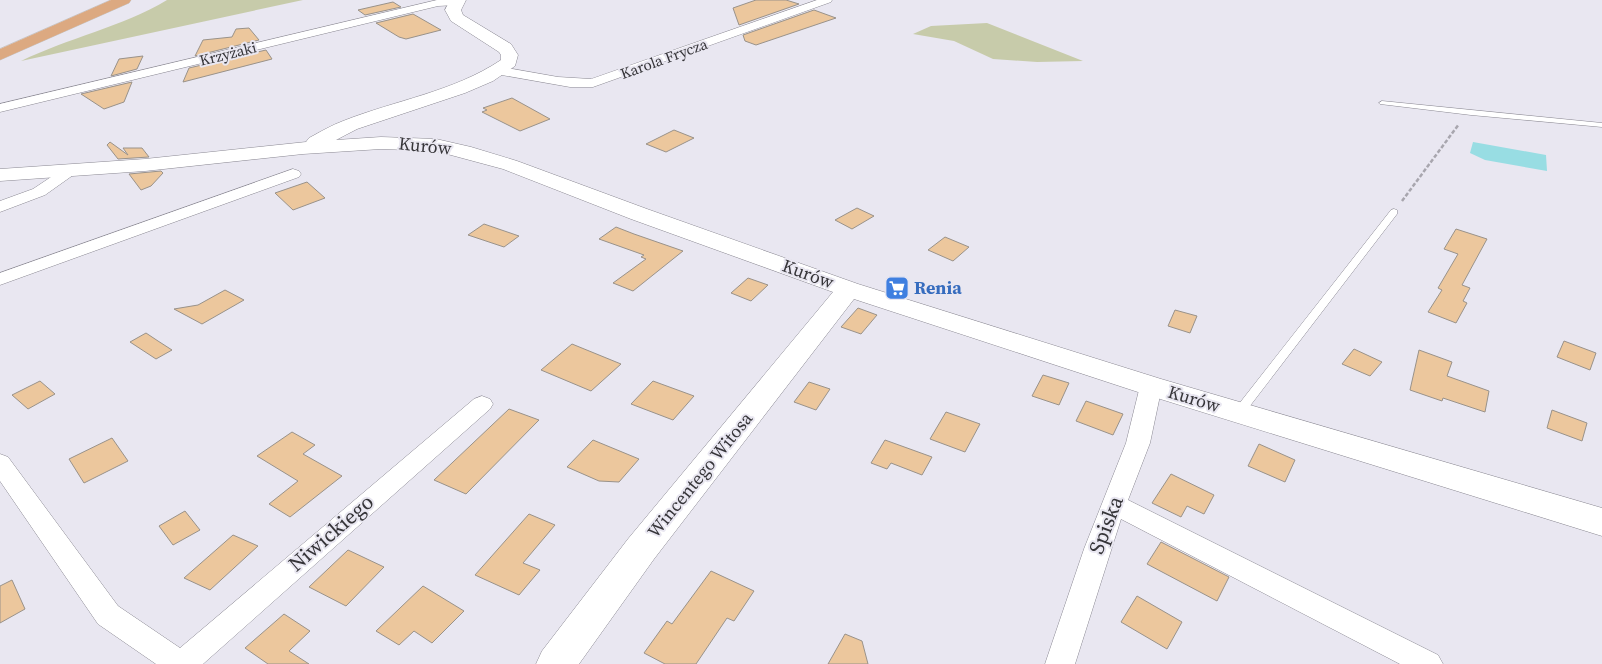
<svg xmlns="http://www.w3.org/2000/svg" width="1602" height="664" font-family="'Source Serif 4',serif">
  <rect width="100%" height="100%" fill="#e9e7f1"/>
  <!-- green -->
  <path fill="#c7cbaa" d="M167 0H303L21 61C68 38 122 27 167 0Z
    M987 23 1083 61 1037 62 993 59 954 41 913 34 931 26Z"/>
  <!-- water -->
  <path fill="#98dde3" d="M1473 142 1546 155 1547 171 1485 160 1470 153Z"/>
  <!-- building -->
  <path fill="#ecc79d" stroke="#99928a" d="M756 0H786L799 4 739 25 733 8Z
    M393 2 401 7 365 15 358 10Z
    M814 10 836 18 756 45 745 41 743 35Z
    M413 14 441 30 406 39 399 37 376 23Z
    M249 28 259 40 195 56 203 40 232 37 236 29Z
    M266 50 272 59 183 82 189 68Z
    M143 56 137 69 111 76 119 59Z
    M132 82 124 102 104 109 81 94Z
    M512 98 550 119 520 131 482 112 487 110 483 108Z
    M674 130 694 138 666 152 646 144Z
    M110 142 128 155 123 148H142L149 157 118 159 107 145Z
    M161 171 163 173 151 186 141 190 129 174Z
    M307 182 325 198 293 210 275 193Z
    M857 208 874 216 852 229 835 220Z
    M484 224 519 236 504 247 468 235Z
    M616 227 634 234 683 251 633 291 613 283 646 259 641 257 644 255 599 239Z
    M1456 229 1487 239 1462 285 1470 288 1463 301 1467 303 1456 323 1428 312 1442 290 1438 288 1458 254 1444 249Z
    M945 237 969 247 953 261 928 250Z
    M748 278 768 285 751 301 731 293Z
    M225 290 244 300 202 324 174 309 198 305Z
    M858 308 877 315 861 334 841 327Z
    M1175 310 1197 316 1190 333 1168 326Z
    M146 333 158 341 172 350 156 359 130 342Z
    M1564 341 1596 353 1590 370 1557 357Z
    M572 344 621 364 591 391 541 370Z
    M1354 349 1382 362 1370 376 1342 364Z
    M1419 350 1452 362 1447 376 1489 391 1485 412 1443 398 1442 401 1410 390Z
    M1043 375 1069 383 1059 405 1032 396Z
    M40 381 55 394 28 409 12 395Z
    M653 381 694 396 673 420 631 404Z
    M809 382 830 389 816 410 794 402Z
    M1086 401 1123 414 1113 435 1076 421Z
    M509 409 539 420 466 494 434 480Z
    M1552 410 1587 423 1582 441 1547 428Z
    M946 412 980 424 965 452 930 439Z
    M292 432 315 445 303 454 342 476 290 517 269 504 298 481 257 456Z
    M112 438 128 461 84 483 69 459Z
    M593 440 639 459 619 482 599 481 567 467Z
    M885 440 932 457 922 475 891 463 887 469 871 463Z
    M1259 444 1295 460 1285 482 1248 466Z
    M1171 474 1214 495 1204 514 1187 506 1181 517 1152 503Z
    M185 511 200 530 173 545 159 526Z
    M529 514 555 525 523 563 540 570 519 595 475 575Z
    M233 535 258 546 210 590 184 578Z
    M1161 542 1229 577 1217 601 1147 564Z
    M348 550 384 567 346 606 309 587Z
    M711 571 754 591 734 621 727 618 696 664H665L644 653 667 621 672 624Z
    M12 580 25 609 0 623V586Z
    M423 586 464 611 432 643 414 631 399 645 376 631Z
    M1137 596 1182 622 1167 649 1121 622Z
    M284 614 310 631 289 651 309 664H268L245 648Z
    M845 634 862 641 868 664H828Z"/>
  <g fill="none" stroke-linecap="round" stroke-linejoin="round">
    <!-- lane casing -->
    <g stroke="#8a8892" stroke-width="1">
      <path id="lane" d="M1382 101 1602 123V127L1471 115 1380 104 1379 103Z
        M1394 209 1397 210V214L1243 415H1235L1233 412 1235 409 1391 210Z"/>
    </g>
    <!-- street casing -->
    <g stroke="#8a8892" stroke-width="1">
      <path id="street" d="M437 0H460L461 2 456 5 438 6 0 112V104Z
        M817 0H832L831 2 593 87H570L496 74 490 70 496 66 558 77 591 79Z
        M71 165 76 167 79 170 76 173 45 195 0 212V201L33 189 66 167Z
        M293 169 299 171 301 174 299 177 0 285V273Z
        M1151 379 1159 381 1162 386 1150 443 1128 500 1438 655 1443 664H1400L1121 519 1075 664H1045L1084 549 1126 443 1140 386 1143 381Z
        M482 396 490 399 493 404 490 409 203 664H156L98 624 0 481V454L8 457 118 606 180 648 474 399Z"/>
    </g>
    <!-- secondary casing -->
    <g stroke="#8a8892" stroke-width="1">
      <path id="secondary" d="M450 0H466L461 10 463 15 511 44 518 55 515 66 493 81 465 93 357 129 336 140 381 137 436 139 471 147 517 161 647 209 858 284 1161 379 1602 508V536L1141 393 854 299 654 559 579 664H536L542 651 628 539 833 292 631 219 503 169 436 151 381 149 303 154 145 171 0 181V169L145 159 306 142 309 138C320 132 332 125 343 121 396 100 453 92 501 60V55L499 52 451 21 445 10Z"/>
    </g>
    <!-- primary casing -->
    <g stroke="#c7c6c8" stroke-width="1">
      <path id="primary" d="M111 0H131L129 3 0 60V49Z"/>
    </g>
    <!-- path -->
    <path stroke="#a8a6ae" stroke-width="2.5" stroke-dasharray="4 2" stroke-linecap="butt" d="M1402 201 1459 124"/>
    <!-- lane -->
    <use href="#lane" fill="#fff" fill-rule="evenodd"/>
    <!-- street -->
    <use href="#street" fill="#fff" fill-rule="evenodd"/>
    <!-- secondary -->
    <use href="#secondary" fill="#fff" fill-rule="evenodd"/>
    <!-- primary -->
    <use href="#primary" fill="#dca981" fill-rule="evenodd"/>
  </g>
  <!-- icons -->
  <defs>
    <g id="supermarket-square" transform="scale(1.25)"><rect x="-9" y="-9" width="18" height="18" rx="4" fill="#3f7fe0" stroke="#e9e7f1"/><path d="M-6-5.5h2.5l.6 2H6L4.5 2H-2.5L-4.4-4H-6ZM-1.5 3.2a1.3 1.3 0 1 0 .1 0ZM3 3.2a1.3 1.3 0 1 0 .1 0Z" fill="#fff"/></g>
  </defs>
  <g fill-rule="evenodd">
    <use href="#supermarket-square" x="897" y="288"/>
  </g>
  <g text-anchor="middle" stroke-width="4" stroke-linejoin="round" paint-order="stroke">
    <!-- far-street labels -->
    <g font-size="15" fill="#363539" stroke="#e9e7f1">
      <text transform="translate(228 54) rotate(-14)" y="5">Krzyżaki</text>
      <text transform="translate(664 59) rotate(-20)" y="5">Karola Frycza</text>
    </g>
    <!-- street labels -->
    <g font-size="18" fill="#363539" stroke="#e9e7f1">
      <text transform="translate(425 146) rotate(6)" y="6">Kurów</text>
      <text transform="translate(808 274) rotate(20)" y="6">Kurów</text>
      <text transform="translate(1194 399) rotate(17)" y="6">Kurów</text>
      <text transform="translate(700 475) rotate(-51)" y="6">Wincentego Witosa</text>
    </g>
    <!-- shop labels -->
    <g font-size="18" font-weight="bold" fill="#366cbe" stroke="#e9e7f1" text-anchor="start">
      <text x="914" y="294">Renia</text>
    </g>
    <!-- near-street labels -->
    <g font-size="21" fill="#363539" stroke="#e9e7f1">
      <text transform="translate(1106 525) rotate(-69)" y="7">Spiska</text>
      <text transform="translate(331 533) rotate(-41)" y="7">Niwickiego</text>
    </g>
  </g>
</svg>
